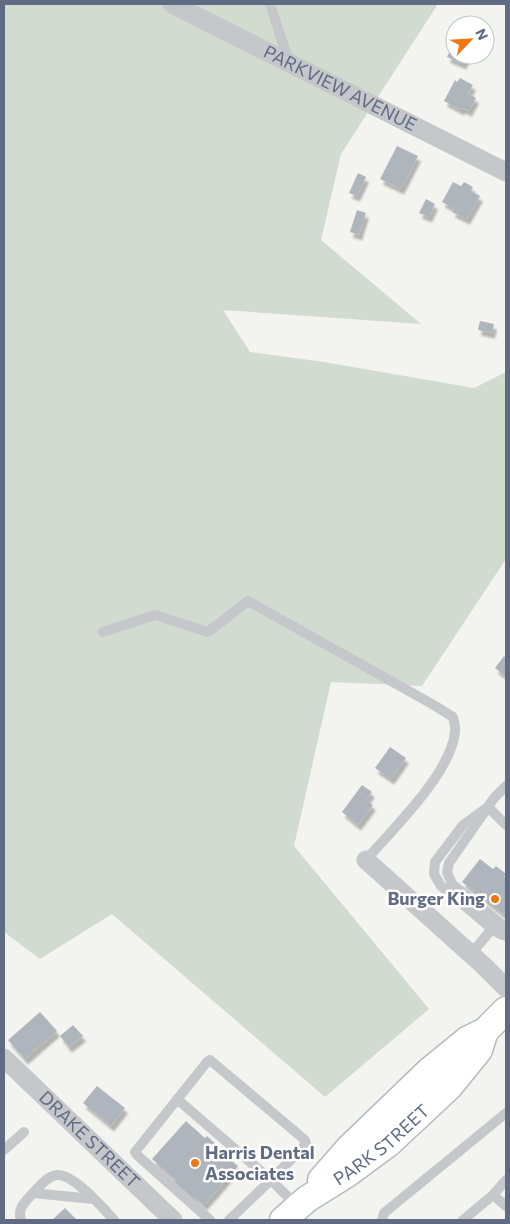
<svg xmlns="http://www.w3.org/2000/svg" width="510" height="1224" font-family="Commissioner,sans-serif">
  <defs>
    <filter id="shadow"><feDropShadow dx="3" dy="5.5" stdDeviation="1" flood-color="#0004"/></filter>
  </defs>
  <rect width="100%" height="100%" fill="#f3f4ef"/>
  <!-- green -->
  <path fill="#d2dbd0" d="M4 4H438L341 154 321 240 421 324 223 310 250 352 324 362 474 388 506 372V559L422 686 331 682 294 846 429 1009 325 1097 112 914 40 959 4 932Z"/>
  <!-- building -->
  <path fill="#afb5bc" filter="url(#shadow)" d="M455 40V55H468L463 64 447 57Z
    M460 78 473 85 468 93 476 98 469 111 462 108 461 110 444 101 455 80 457 82Z
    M397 146 418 156 401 189 380 179Z
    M358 173 366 177 357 196 349 193Z
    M453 182 461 186 464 182 473 187 471 191 480 196 467 219 452 212 454 208 442 202Z
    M426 199 435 204 429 217 419 213Z
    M357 210 366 213 359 235 350 232Z
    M480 321 494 324 492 333 478 330Z
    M504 656 506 658V677L495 668Z
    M390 747 406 758 391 779 375 768Z
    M362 785 372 792 366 800 373 805 358 825 342 812Z
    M480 859 493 869 496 866 506 874 504 877 506 878V916L462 882Z
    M40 1012 57 1031 25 1059 8 1040Z
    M73 1025 83 1036 69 1047 60 1036Z
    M97 1086 125 1108 111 1126 83 1103Z
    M186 1121 205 1138 207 1136 220 1148 218 1150 238 1166 204 1205 195 1197 191 1201 172 1184 176 1180 152 1159Z
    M65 1208 77 1220H52Z"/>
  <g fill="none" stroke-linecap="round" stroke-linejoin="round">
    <!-- secondary casing -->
    <g stroke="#b7bac0" stroke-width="29">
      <g id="secondary">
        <path d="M321 1180 348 1149 429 1071 467 1040 485 1031 506 1010"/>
        <path id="s3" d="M283 1220 307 1199 347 1174 389 1143 449 1087 479 1050 485 1031"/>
      </g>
    </g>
    <!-- service -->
    <path stroke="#c5c7cb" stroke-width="10" d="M270 4 289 62
      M103 632 155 615 208 632 248 601 432 704 453 717C454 722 456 728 455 732 451 773 393 829 366 860
      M506 786 494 798 488 807 463 825 435 862 434 874 441 886 492 929 500 934 506 936
      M506 825 488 807 449 863 447 872 452 884 506 928
      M471 954 496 924
      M177 1099 271 1180 297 1206
      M4 1150 24 1132
      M33 1193 93 1199
      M493 1195 506 1206
      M21 1220C17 1209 25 1202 32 1194 39 1187 47 1176 57 1175 74 1174 103 1208 114 1220
      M210 1220 137 1155 135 1152 207 1062 210 1060 305 1140 306 1144 271 1180 229 1220
      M382 1220 384 1213 506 1113
      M463 1220 493 1195 506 1180"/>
    <!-- minor -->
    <g stroke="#c5c7cb" stroke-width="19">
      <path id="s1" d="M172 4 506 172"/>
      <path d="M366 860 484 966 506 988"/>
      <path id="s2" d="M4 1058 173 1220"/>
    </g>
    <!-- secondary -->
    <use href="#secondary" stroke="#fff" stroke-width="26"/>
  </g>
  <!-- markers -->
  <g fill="#f27711" stroke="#fff" stroke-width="2">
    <circle cx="495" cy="899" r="5"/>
    <circle cx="195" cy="1163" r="5"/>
  </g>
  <g text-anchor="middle" stroke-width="5" stroke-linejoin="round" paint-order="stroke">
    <!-- street labels -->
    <g font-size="18" fill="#606c83" stroke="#fff">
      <text dy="6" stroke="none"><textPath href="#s1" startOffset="188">PARKVIEW AVENUE</textPath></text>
      <text dy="6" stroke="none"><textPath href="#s2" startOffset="118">DRAKE STREET</textPath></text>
      <text dy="6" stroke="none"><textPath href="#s3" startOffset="124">PARK STREET</textPath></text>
    </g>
    <!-- poi labels -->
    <g font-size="18" font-weight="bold" fill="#606c83" stroke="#fff" text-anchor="end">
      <text x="485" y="905">Burger King</text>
      <text x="205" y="1159" text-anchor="start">Harris Dental<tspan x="205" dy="21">Associates</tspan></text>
    </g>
  </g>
  <!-- border -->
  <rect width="510" height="1224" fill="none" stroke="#606c83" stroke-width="10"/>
  <!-- north arrow -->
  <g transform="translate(470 40) rotate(65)"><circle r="24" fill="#ffffff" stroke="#bfc4cd"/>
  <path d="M0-4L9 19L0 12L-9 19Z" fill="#f27711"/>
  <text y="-8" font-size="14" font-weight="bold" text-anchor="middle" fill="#606c83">N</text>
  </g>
</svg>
